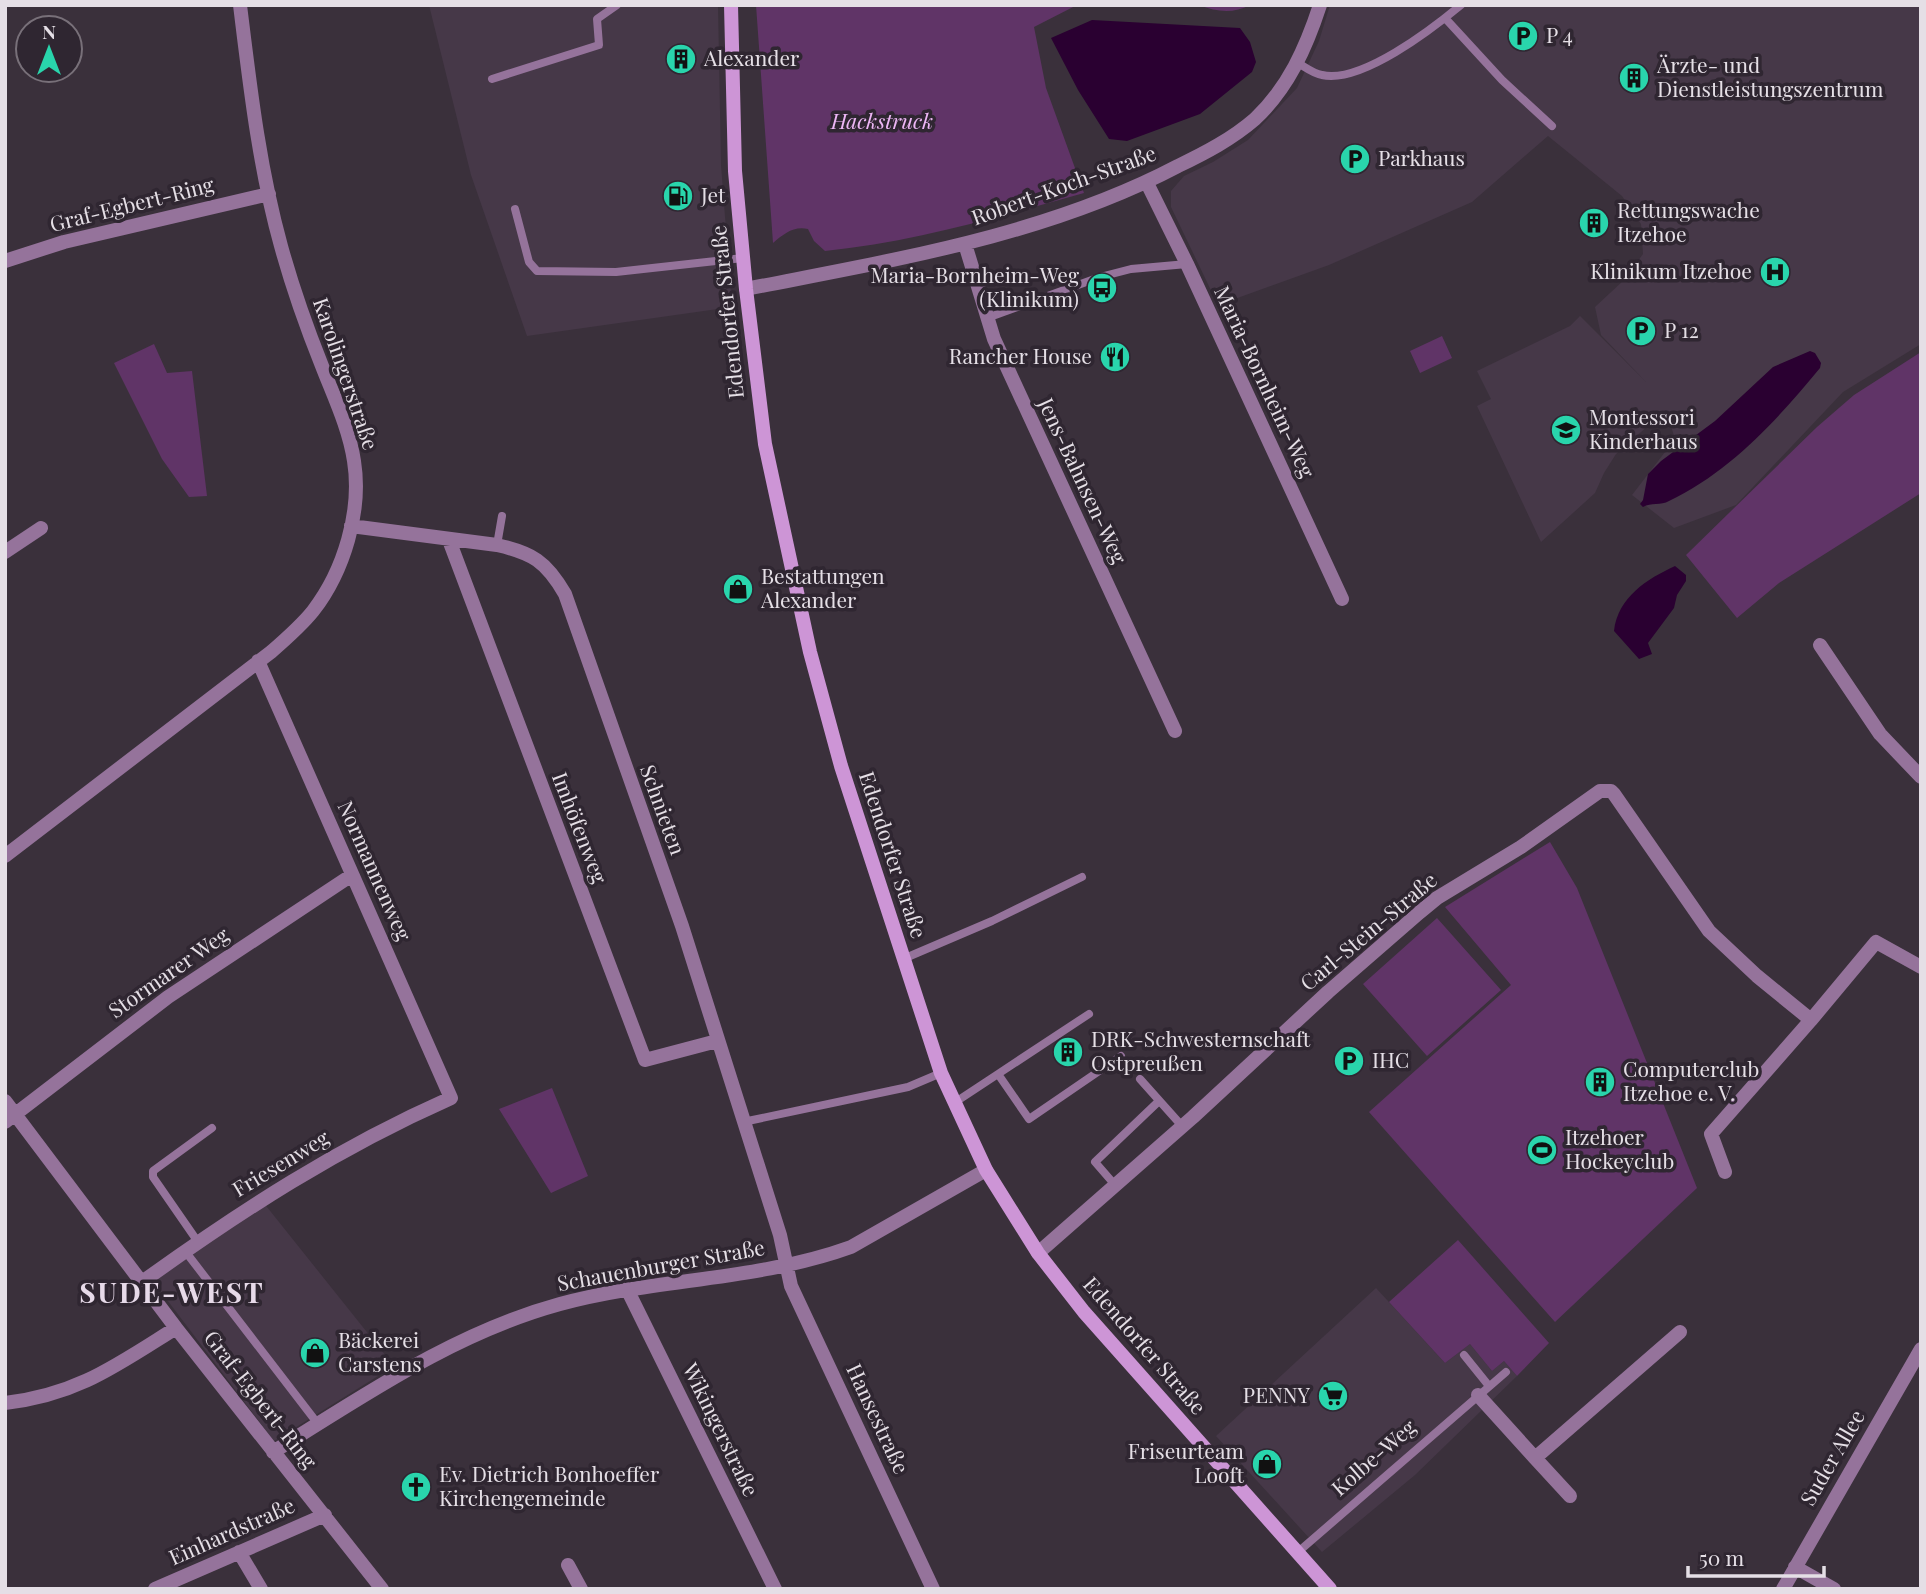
<svg xmlns="http://www.w3.org/2000/svg" width="1926" height="1594" font-family="'Playfair Display',serif">
  <rect width="100%" height="100%" fill="#3a303b"/>
  <!-- built -->
  <path fill="#463848" d="M429 5H718L721 165 732 307 527 336 471 175Z
    M1330 5H1921V344L1843 392 1736 505 1674 528 1632 495 1675 439 1666 410 1616 454 1604 473 1595 493 1541 542 1477 406 1491 399 1477 371 1570 326 1580 316 1647 383 1601 335 1595 307 1624 280 1643 254 1641 224 1622 196 1548 136 1472 202 1329 265 1218 305 1171 207V191L1184 176 1213 162 1248 140 1297 88 1319 41Z
    M263 1202 394 1366 274 1441 152 1280Z
    M1376 1288 1445 1363 1470 1344 1492 1371 1504 1361 1517 1376 1415 1475 1322 1552 1216 1436Z"/>
  <!-- green -->
  <path fill="#603467" d="M756 5H1077L1034 27 1046 88 1084 193C999 217 913 242 825 251L814 241 808 229C793 226 784 234 773 243Z
    M1199 5H1250C1233 14 1217 12 1199 5Z
    M1442 336 1452 358 1420 373 1410 351Z
    M154 344 167 373 192 371 207 496 189 497 162 459 114 363Z
    M1921 352V493L1779 583 1737 618 1686 555 1817 427 1854 395Z
    M1550 842 1577 888 1697 1188 1555 1322 1369 1112 1511 985 1445 907Z
    M1437 918 1501 990 1427 1056 1363 984Z
    M552 1088 588 1176 551 1193 499 1109Z
    M1458 1240 1549 1343 1517 1376 1504 1361 1492 1371 1470 1344 1445 1363 1389 1302Z"/>
  <!-- water -->
  <path fill="#2a0031" d="M1092 20 1240 28 1250 42 1256 62 1252 72 1200 114 1127 141 1109 139 1078 90 1051 38Z
    M1810 351 1815 353 1821 363 1820 368C1777 420 1731 471 1669 501 1661 506 1651 502 1643 507L1640 504 1643 500 1648 474 1661 461 1715 421 1773 367Z
    M1675 566 1686 575V581L1677 595 1674 608 1648 643 1652 654 1639 659 1614 631C1618 597 1647 579 1675 566Z"/>
  <g fill="none" stroke-linecap="round" stroke-linejoin="round">
    <!-- lane -->
    <path stroke="#95739b" stroke-width="8" d="M1445 18 1502 80 1552 126
      M1298 63C1305 67 1314 74 1322 75 1361 84 1432 29 1461 5
      M492 79 599 45 597 19 617 5
      M515 209 529 262 537 271 616 272 743 258
      M987 318 1100 277 1131 269 1187 264
      M497 545 502 516
      M903 959 992 921 1082 877
      M998 1074 1089 1014
      M1140 1079 1182 1126
      M954 1103 998 1074 1029 1119 1121 1056
      M743 1122 908 1087 941 1073
      M1115 1185 1095 1162 1159 1101
      M198 1242 153 1177V1171L212 1128
      M185 1251 318 1424
      M1464 1355 1489 1386
      M1298 1552 1506 1372"/>
    <!-- street -->
    <path stroke="#95739b" stroke-width="14" d="M1147 183 1187 264 1342 599
      M965 244 994 339 1175 731
      M5 261 64 242 269 194
      M746 289C892 260 1045 236 1178 166 1205 153 1232 139 1255 119 1288 88 1306 48 1320 5
      M351 526 497 545C532 553 546 561 565 594L682 926 780 1235 791 1286 933 1589
      M449 540 645 1060 717 1041
      M5 552 41 528
      M1820 645 1880 734 1921 777
      M5 856 271 652C286 639 301 626 313 611 344 571 362 511 354 461 349 428 334 397 322 366 306 326 292 286 281 246 259 167 250 86 240 5
      M5 1101 176 1328 382 1589
      M5 1122 168 997 352 875
      M1725 1172 1711 1134 1811 1020
      M1038 1253 1193 1117 1328 992 1420 912 1437 898 1521 847 1600 791H1611L1614 794 1709 931 1757 976 1811 1020 1876 942 1921 967
      M142 1282C242 1210 338 1148 451 1098L258 661
      M627 1289 775 1589
      M1478 1395 1535 1458 1680 1332
      M5 1403C77 1395 117 1365 176 1328
      M273 1452C365 1395 454 1333 560 1304 656 1278 757 1281 851 1247L986 1170
      M1535 1458 1570 1496
      M239 1552 261 1589
      M568 1565 581 1589
      M1795 1567 1834 1589
      M155 1589 325 1515
      M1783 1589 1921 1349"/>
    <!-- secondary -->
    <path stroke="#cd95d6" stroke-width="14" d="M731 5 735 171 746 289 765 444 810 652 841 766 941 1073 986 1170 1038 1253 1084 1312 1330 1589"/>
  </g>
  <!-- icons -->
  <defs>
    <g id="parking-disc" transform="scale(1.575)"><circle r="9.5" fill="#29d5ac" stroke="#2f2631"/><path d="M-3.5-5.5H1a3.5 3.5 0 0 1 0 7H-1V5.5H-3.5ZM-1-3.4V-.6H.8a1.4 1.4 0 0 0 0-2.8Z" fill="#111"/></g>
    <g id="building-disc" transform="scale(1.575)"><circle r="9.5" fill="#29d5ac" stroke="#2f2631"/><path d="M-4-6H4V6H1V3H-1V6H-4ZM-2.5-4.3h1.7v1.8h-1.7ZM.8-4.3h1.7v1.8H.8ZM-2.5-1h1.7V.8h-1.7ZM.8-1h1.7V.8H.8Z" fill="#111"/></g>
    <g id="fuel-disc" transform="scale(1.575)"><circle r="9.5" fill="#29d5ac" stroke="#2f2631"/><path d="M-5.5-6h7V0h2V4h1.3V-2.5L3-4.5l.8-.8L6-3V5H2.5V1h-1V6h-7ZM-4.2-4.7v3.2H.2V-4.7Z" fill="#111"/></g>
    <g id="hospital-disc" transform="scale(1.575)"><circle r="9.5" fill="#29d5ac" stroke="#2f2631"/><path d="M-5-5h3v3.5h4V-5h3V5h-3V1.5h-4V5h-3Z" fill="#111"/></g>
    <g id="bus-disc" transform="scale(1.575)"><circle r="9.5" fill="#29d5ac" stroke="#2f2631"/><path d="M-5-6H5V4H4V6H2V4H-2V6H-4V4H-5ZM-3.5-4V0h7V-4ZM-3.5 1.2v1.5H-2V1.2ZM2 1.2v1.5H3.5V1.2Z" fill="#111"/></g>
    <g id="restaurant-disc" transform="scale(1.575)"><circle r="9.5" fill="#29d5ac" stroke="#2f2631"/><path d="M-5-6h1v4h1v-4h1v4h1v-4h1v5L-1.5 .5V6h-2V.5L-5-1ZM5-6V6H3V1.5H1.5Q1.5-4 5-6Z" fill="#111"/></g>
    <g id="school-disc" transform="scale(1.575)"><circle r="9.5" fill="#29d5ac" stroke="#2f2631"/><path d="M0-5L7-2L0 1L-7-2ZM-4 1L0 2.5L4 1V4Q0 6-4 4Z" fill="#111"/></g>
    <g id="shop-disc" transform="scale(1.575)"><circle r="9.5" fill="#29d5ac" stroke="#2f2631"/><path d="M-5-2.5h2.3a2.7 3.5 0 0 1 5.4 0H5L5.5 6h-11ZM-1.5-2.5h3a1.5 2.3 0 0 0-3 0Z" fill="#111"/></g>
    <g id="stadium-disc" transform="scale(1.575)"><circle r="9.5" fill="#29d5ac" stroke="#2f2631"/><path d="M0-5a6.5 5 0 1 0 0 10a6.5 5 0 1 0 0-10ZM-3.5-1.8h7v3.6h-7Z" fill="#111"/></g>
    <g id="supermarket-disc" transform="scale(1.575)"><circle r="9.5" fill="#29d5ac" stroke="#2f2631"/><path d="M-6-5.5h2.5l.6 2H6L4.5 2H-2.5L-4.4-4H-6ZM-1.5 3.2a1.3 1.3 0 1 0 .1 0ZM3 3.2a1.3 1.3 0 1 0 .1 0Z" fill="#111"/></g>
    <g id="church-disc" transform="scale(1.575)"><circle r="9.5" fill="#29d5ac" stroke="#2f2631"/><path d="M-1.2-6h2.4v3.5h3.3v2.4h-3.3V6h-2.4V-.1h-3.3v-2.4h3.3Z" fill="#111"/></g>
  </defs>
  <g fill-rule="evenodd">
    <use href="#parking-disc" x="1523" y="36"/>
    <use href="#building-disc" x="681" y="59"/>
    <use href="#building-disc" x="1634" y="78"/>
    <use href="#parking-disc" x="1355" y="159"/>
    <use href="#fuel-disc" x="678" y="196"/>
    <use href="#building-disc" x="1594" y="223"/>
    <use href="#hospital-disc" x="1775" y="272"/>
    <use href="#bus-disc" x="1102" y="288"/>
    <use href="#parking-disc" x="1641" y="331"/>
    <use href="#restaurant-disc" x="1115" y="357"/>
    <use href="#school-disc" x="1566" y="430"/>
    <use href="#shop-disc" x="738" y="589"/>
    <use href="#building-disc" x="1068" y="1052"/>
    <use href="#parking-disc" x="1349" y="1061"/>
    <use href="#building-disc" x="1600" y="1082"/>
    <use href="#stadium-disc" x="1542" y="1150"/>
    <use href="#shop-disc" x="315" y="1353"/>
    <use href="#supermarket-disc" x="1333" y="1396"/>
    <use href="#shop-disc" x="1267" y="1464"/>
    <use href="#church-disc" x="416" y="1487"/>
  </g>
  <g text-anchor="middle" stroke-width="7" stroke-linejoin="round" paint-order="stroke">
    <!-- poi labels -->
    <g font-size="21" fill="#e5dfe6" stroke="#2f2631" text-anchor="start">
      <text x="1546" y="43">P 4</text>
      <text x="704" y="66">Alexander</text>
      <text x="1657" y="73">Ärzte- und<tspan x="1657" dy="24">Dienstleistungszentrum</tspan></text>
      <text x="1378" y="166">Parkhaus</text>
      <text x="701" y="203">Jet</text>
      <text x="1617" y="218">Rettungswache<tspan x="1617" dy="24">Itzehoe</tspan></text>
      <text x="1752" y="279" text-anchor="end">Klinikum Itzehoe</text>
      <text x="1079" y="283" text-anchor="end">Maria-Bornheim-Weg<tspan x="1079" dy="24">(Klinikum)</tspan></text>
      <text x="1664" y="338">P 12</text>
      <text x="1092" y="364" text-anchor="end">Rancher House</text>
      <text x="1589" y="425">Montessori<tspan x="1589" dy="24">Kinderhaus</tspan></text>
      <text x="761" y="584">Bestattungen<tspan x="761" dy="24">Alexander</tspan></text>
      <text x="1091" y="1047">DRK-Schwesternschaft<tspan x="1091" dy="24">Ostpreußen</tspan></text>
      <text x="1372" y="1068">IHC</text>
      <text x="1623" y="1077">Computerclub<tspan x="1623" dy="24">Itzehoe e. V.</tspan></text>
      <text x="1565" y="1145">Itzehoer<tspan x="1565" dy="24">Hockeyclub</tspan></text>
      <text x="338" y="1348">Bäckerei<tspan x="338" dy="24">Carstens</tspan></text>
      <text x="1310" y="1403" text-anchor="end">PENNY</text>
      <text x="1244" y="1459" text-anchor="end">Friseurteam<tspan x="1244" dy="24">Looft</tspan></text>
      <text x="439" y="1482">Ev. Dietrich Bonhoeffer<tspan x="439" dy="24">Kirchengemeinde</tspan></text>
    </g>
    <!-- park labels -->
    <g font-size="21" font-style="italic" fill="#edb6f5" stroke="#2f2631">
      <text x="882" y="129">Hackstruck</text>
    </g>
    <!-- street labels -->
    <g font-size="21" fill="#e5dfe6" stroke="#2f2631">
      <text transform="translate(1064 186) rotate(-20)" y="7">Robert-Koch-Straße</text>
      <text transform="translate(132 205) rotate(-14)" y="7">Graf-Egbert-Ring</text>
      <text transform="translate(728 312) rotate(-96)" y="7">Edendorfer Straße</text>
      <text transform="translate(345 374) rotate(71)" y="7">Karolingerstraße</text>
      <text transform="translate(1264 382) rotate(65)" y="7">Maria-Bornheim-Weg</text>
      <text transform="translate(1082 481) rotate(65)" y="7">Jens-Bahnsen-Weg</text>
      <text transform="translate(662 810) rotate(70)" y="7">Schnieten</text>
      <text transform="translate(579 828) rotate(69)" y="7">Imhöfenweg</text>
      <text transform="translate(892 855) rotate(72)" y="7">Edendorfer Straße</text>
      <text transform="translate(374 871) rotate(66)" y="7">Normannenweg</text>
      <text transform="translate(1369 932) rotate(-40)" y="7">Carl-Stein-Straße</text>
      <text transform="translate(169 973) rotate(-35)" y="7">Stormarer Weg</text>
      <text transform="translate(281 1164) rotate(-31)" y="7">Friesenweg</text>
      <text transform="translate(661 1266) rotate(-10)" y="7">Schauenburger Straße</text>
      <text transform="translate(1144 1346) rotate(49)" y="7">Edendorfer Straße</text>
      <text transform="translate(260 1400) rotate(52)" y="7">Graf-Egbert-Ring</text>
      <text transform="translate(877 1419) rotate(65)" y="7">Hansestraße</text>
      <text transform="translate(720 1430) rotate(64)" y="7">Wikingerstraße</text>
      <text transform="translate(1374 1458) rotate(-41)" y="7">Kolbe-Weg</text>
      <text transform="translate(1833 1458) rotate(-60)" y="7">Suder Allee</text>
      <text transform="translate(232 1532) rotate(-24)" y="7">Einhardstraße</text>
    </g>
    <!-- district labels -->
    <g font-size="28" font-weight="bold" letter-spacing="2" fill="#e7dae9" stroke="#2f2631">
      <text x="172" y="1303">SUDE-WEST</text>
    </g>
  </g>
  <!-- border -->
  <rect width="1926" height="1594" fill="none" stroke="#e5dfe6" stroke-width="14"/>
  <!-- north arrow -->
  <g transform="translate(49 49)"><circle r="33" fill="#2f2631" stroke="#787079" stroke-width="2"/>
  <path d="M0-5L12 26L0 18L-12 26Z" fill="#29d5ac"/>
  <text y="-10" font-size="19" font-weight="bold" text-anchor="middle" fill="#e5dfe6">N</text>
  </g>
  <!-- scale -->
  <path d="M1688 1566v10h136v-10" fill="none" stroke="#e5dfe6" stroke-width="3.5"/>
  <text x="1699" y="1566" font-size="21" fill="#e5dfe6" stroke="#2f2631" stroke-width="5" paint-order="stroke">50 m</text>
</svg>
